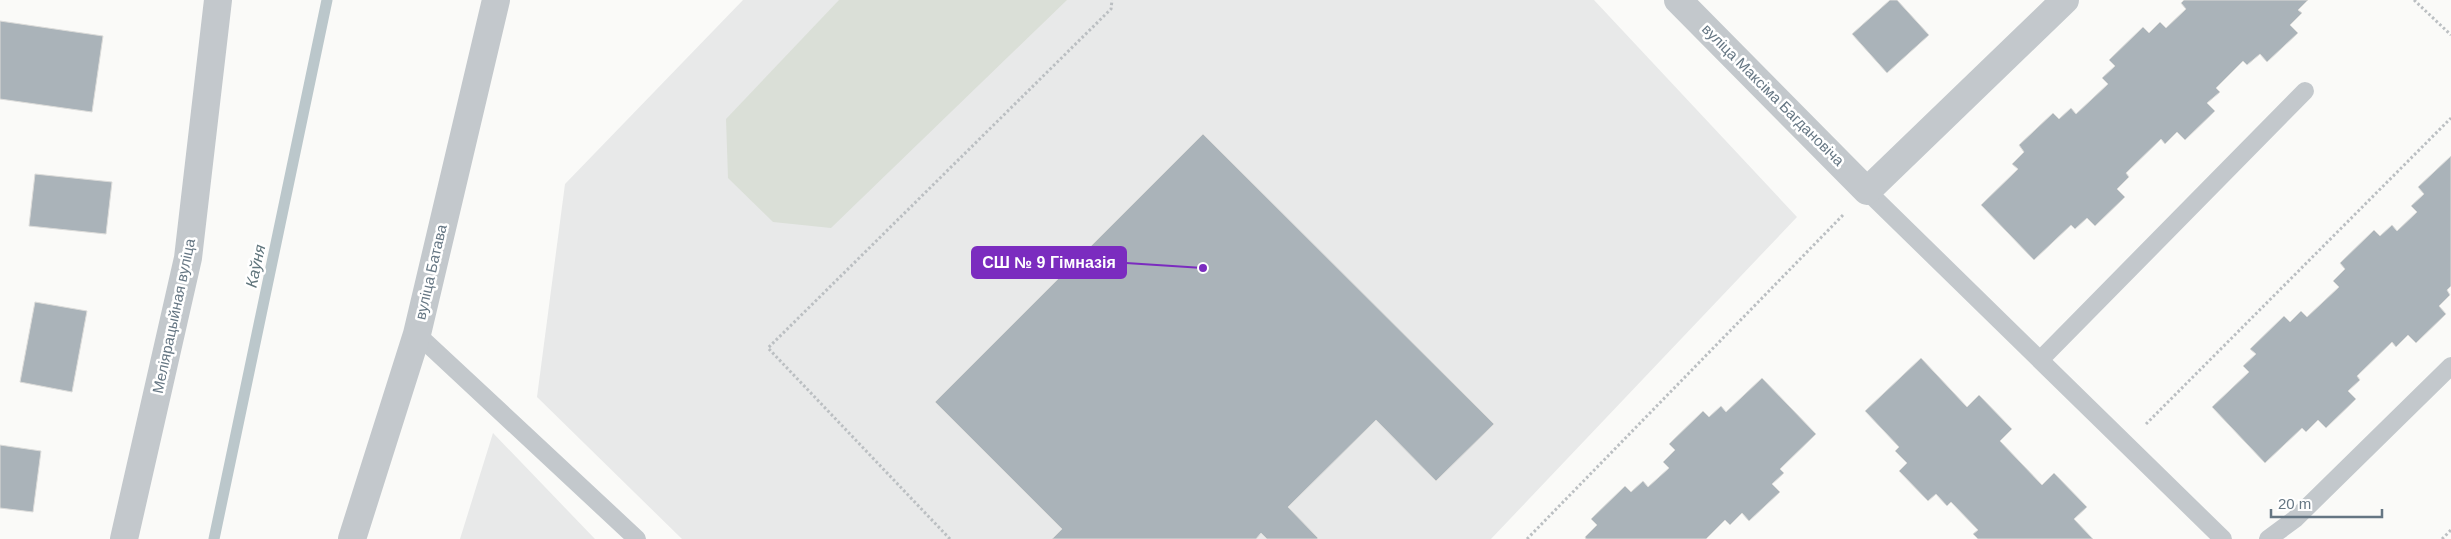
<svg xmlns="http://www.w3.org/2000/svg" width="2451" height="539" font-family="Arial,sans-serif">
  <rect width="100%" height="100%" fill="#fafaf8"/>
  <!-- built -->
  <path fill="#e8e9e9" d="M743 0H1594L1797 217 1491 539H682L537 397 565 184Z
    M493 433 595 539H460Z"/>
  <!-- green -->
  <path fill="#dadfd7" d="M839 0H1067L831 228 773 222 728 178 726 119Z"/>
  <g fill="none" stroke-linecap="round" stroke-linejoin="round">
    <!-- stream -->
    <path stroke="#bbc7cb" stroke-width="11" d="M214 539 327 0"/>
  </g>
  <!-- building -->
  <path fill="#aab3b9" stroke="#dcdcda" d="M1890 0H1897L1929 35 1887 73 1852 34Z
    M2184 0H2308L2298 10 2302 13 2290 25 2298 33 2267 62 2260 54 2247 65 2243 61 2216 88 2220 92 2207 103 2215 111 2185 140 2177 132 2165 144 2161 139 2126 173 2129 177 2117 189 2125 197 2095 226 2087 218 2075 229 2071 225 2034 260 1981 205 2018 169 2012 164 2024 152 2019 145 2053 113 2059 119 2071 108 2076 114 2108 84 2102 78 2115 66 2109 60 2143 27 2149 33 2160 22 2166 28 2186 9 2181 3Z
    M0 21 103 36 92 112 0 99Z
    M1203 134 1494 424 1436 481 1376 420 1288 507 1318 538 1317 539H1267L1261 533 1256 539H1052L1062 529 935 402Z
    M2451 156V286L2447 290 2450 295 2439 306 2446 314 2416 343 2408 335 2396 347 2392 342 2357 376 2360 380 2348 391 2356 399 2326 428 2318 420 2306 432 2302 428 2265 463 2212 407 2249 372 2243 366 2256 354 2250 349 2284 316 2290 322 2301 311 2307 317 2339 287 2333 281 2345 269 2340 263 2374 230 2380 236 2392 225 2397 231 2417 212 2411 206 2424 194 2418 187Z
    M35 174 112 182 106 234 29 226Z
    M35 302 87 311 72 392 20 382Z
    M1921 358 1967 407 1979 395 2012 429 2000 441 2042 485 2054 473 2087 507 2074 519 2093 539H1978L1973 534 1978 530 1951 502 1947 506 1936 494 1928 501 1899 471 1907 463 1895 451 1899 447 1865 411Z
    M1762 378 1816 434 1780 469 1784 473 1772 484 1780 492 1749 521 1742 513 1730 525 1725 520 1706 539H1586L1585 537 1597 525 1591 519 1625 486 1631 492 1643 481 1648 487 1669 468 1663 462 1675 450 1669 444 1703 411 1709 417 1721 406 1726 412Z
    M0 445 41 451 33 512 0 508Z"/>
  <g fill="none" stroke-linecap="round" stroke-linejoin="round">
    <!-- path -->
    <path stroke="#bbbfc2" stroke-width="3" stroke-dasharray="2.5 2.5" stroke-linecap="butt" d="M2414 0 2451 35
      M2146 424 2451 118
      M950 539 768 348 1111 9 1112 0
      M1527 539 1844 214
      M2442 539 2451 530"/>
    <!-- service -->
    <path stroke="#c3c8cc" stroke-width="18" d="M1867 191 2223 539
      M417 334 637 539
      M2040 360 2305 91
      M2268 539 2295 519 2451 366"/>
    <!-- minor -->
    <path stroke="#c3c8cc" stroke-width="28" d="M1678 0 1867 191 2065 0
      M352 539 417 334 496 0"/>
    <!-- tertiary -->
    <path stroke="#c3c8cc" stroke-width="28" d="M124 539 188 258 218 0"/>
  </g>
  <g text-anchor="middle" stroke-width="5" stroke-linejoin="round" paint-order="stroke">
    <!-- street labels -->
    <g font-size="15" fill="#657683" stroke="#fff">
      <text transform="translate(1773 95) rotate(45)" y="5">вуліца Максіма Багдановіча</text>
      <text transform="translate(431 272) rotate(-77)" y="5">вуліца Батава</text>
      <text transform="translate(174 316) rotate(-78)" y="5">Меліярацыйная вуліца</text>
    </g>
    <!-- water labels -->
    <g font-size="16" font-style="italic" fill="#60757c" stroke="#fff">
      <text transform="translate(255 266) rotate(-78)" y="6">Каўня</text>
    </g>
  </g>
  <!-- callouts -->
  <path fill="none" stroke="#7b2cbf" stroke-width="2" d="M1203 268L1126 263"/>
  <circle fill="#7b2cbf" stroke="#fff" stroke-width="2" cx="1203" cy="268" r="5"/>
  <rect fill="#7b2cbf" stroke="#7b2cbf" stroke-width="2" x="972" y="247" width="154" height="31" rx="5"/>
  <g font-size="16" text-anchor="middle" font-weight="bold" fill="#fff">
    <text x="1049" y="268">СШ № 9 Гімназія</text>
  </g>
  <!-- scale -->
  <path d="M2271 509v8h111v-8" fill="none" stroke="#657683" stroke-width="2.5"/>
  <text x="2278" y="509" font-size="15" fill="#657683" stroke="#ffffff" stroke-width="4" paint-order="stroke">20 m</text>
</svg>
